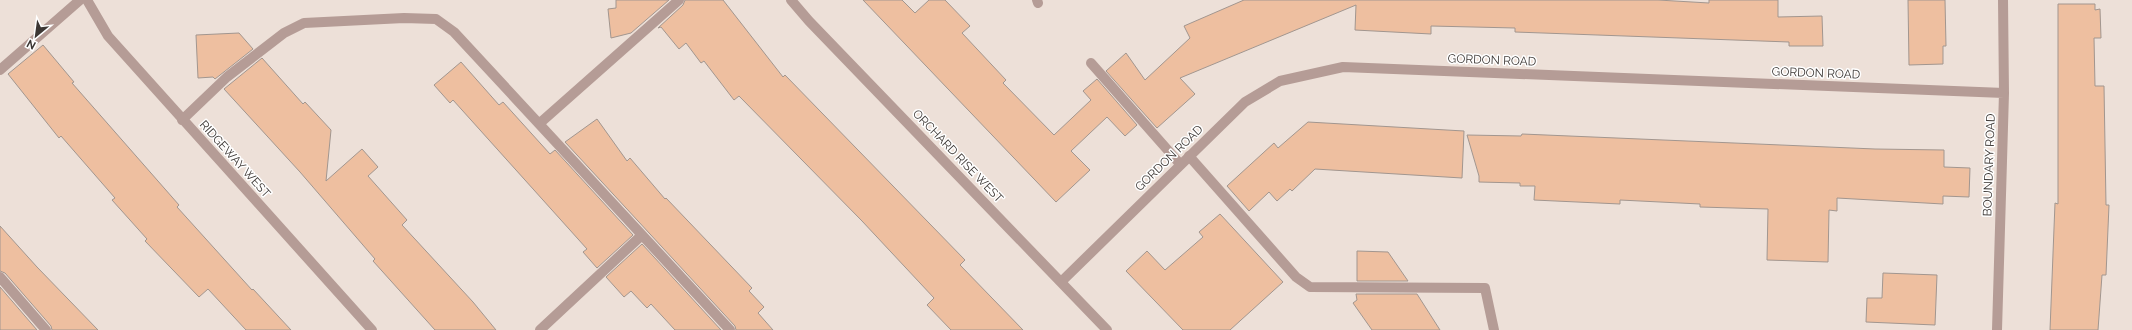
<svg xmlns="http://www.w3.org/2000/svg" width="2132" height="330" font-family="Raleway,sans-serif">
  <rect width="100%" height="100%" fill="#ede0d8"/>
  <!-- building -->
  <path fill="#eebfa0" stroke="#a2968f" d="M616 0H669L631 33 611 38 608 9 616 8Z
    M685 0H723L783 77 785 75 965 260 960 265 1023 330H951L927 305 934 298 862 221 739 96 734 100 704 61 701 63 686 43 679 49 661 27 658 28 683 5Z
    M863 0H902L915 13 929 0H945L970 26 962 33 1006 80 1003 83 1054 135 1091 100 1083 91 1097 79 1137 125 1125 136 1107 117 1071 151 1090 170 1056 202Z
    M1244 0H1658L1709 3V0H1778V17L1822 16 1823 46H1789V42L1515 32V28L1431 26V34L1355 30 1356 5 1180 78 1195 94 1157 128 1106 71 1126 53 1145 80 1190 38 1184 26Z
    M1908 0H1945L1946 46H1943V64L1909 65Z
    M2058 4H2095V10L2100 9 2101 38H2094L2095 86H2104L2106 205H2109L2106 275H2102L2098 330H2050L2055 203 2058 204Z
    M239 33 253 49 215 79 213 77 198 78 196 35Z
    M43 45 74 82 72 83 179 205 177 207 252 290 253 289 291 330H246L208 289 199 297 145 241 147 239 112 200 115 198 61 136 59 138 8 74Z
    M262 58 303 104 305 102 331 130 326 181 362 149 378 167 368 176 407 220 402 225 473 302 496 330H435L373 261 375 259 300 172 224 89Z
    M461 62 499 105 503 102 550 154 555 150 633 235 597 268 583 252 587 249 453 100 450 103 434 85Z
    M597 119 627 161 630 158 665 199 666 198 752 288 749 291 764 307 758 313 773 330H736L735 326 565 142Z
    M1308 122 1464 131 1462 178 1315 169 1292 191 1290 189 1277 201 1269 192 1249 211 1227 186 1274 143 1278 148Z
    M1522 134 1875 149 1944 150V167L1970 168 1969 197 1943 196V204L1837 198V211L1829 210 1828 262 1767 260 1768 209 1700 207V204L1620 200V204L1534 200 1535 186H1520V183L1479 182V176L1467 135 1521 136Z
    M1220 214 1283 282 1230 330H1183L1126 271 1147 251 1165 270 1203 237 1199 232Z
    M0 226 37 267 98 330H52L51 326 5 273 0 271Z
    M642 244 721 330H675L651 304 647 308 631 291 624 297 606 277Z
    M1357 251 1388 252 1408 281H1357Z
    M1883 273 1937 275 1935 325 1866 322 1867 298H1882Z
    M0 287 37 330H0Z
    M1356 294H1417L1440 330H1372L1353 303 1357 300Z"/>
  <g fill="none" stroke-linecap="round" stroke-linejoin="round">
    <!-- service -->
    <path stroke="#b59c96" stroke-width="10" d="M1037 0 1038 3
      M1091 63 1180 164
      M0 70 80 0
      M182 120 227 77 284 33 304 23 404 18 436 19 454 32 730 330
      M540 123 679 0
      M1189 156 1296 277 1310 287 1485 288 1494 330
      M0 277 46 330
      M540 330 642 235"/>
    <!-- minor -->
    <path stroke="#b59c96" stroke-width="10" d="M87 0 108 36 372 330
      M791 0 809 21 1107 330
      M1061 282 1245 102 1280 81 1343 67 2004 93
      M1997 330 2004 93 2003 0"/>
  </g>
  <g text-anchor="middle" stroke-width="3" stroke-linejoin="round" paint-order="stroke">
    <!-- street labels -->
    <g font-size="12" fill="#3c3734" stroke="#fff">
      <text transform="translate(1492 60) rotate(2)" y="4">GORDON ROAD</text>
      <text transform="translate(1816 73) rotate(2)" y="4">GORDON ROAD</text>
      <text transform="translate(958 156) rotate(46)" y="4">ORCHARD RISE WEST</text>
      <text transform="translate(1169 158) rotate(-44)" y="4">GORDON ROAD</text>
      <text transform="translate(235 159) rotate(48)" y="4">RIDGEWAY WEST</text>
      <text transform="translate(1989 165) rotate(-88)" y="4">BOUNDARY ROAD</text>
    </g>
  </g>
  <!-- north arrow -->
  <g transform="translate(36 36) rotate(209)" stroke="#ffffff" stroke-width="3" paint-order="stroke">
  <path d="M0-3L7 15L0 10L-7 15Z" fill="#3c3734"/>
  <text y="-6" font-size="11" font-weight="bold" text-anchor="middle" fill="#3c3734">N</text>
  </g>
</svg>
